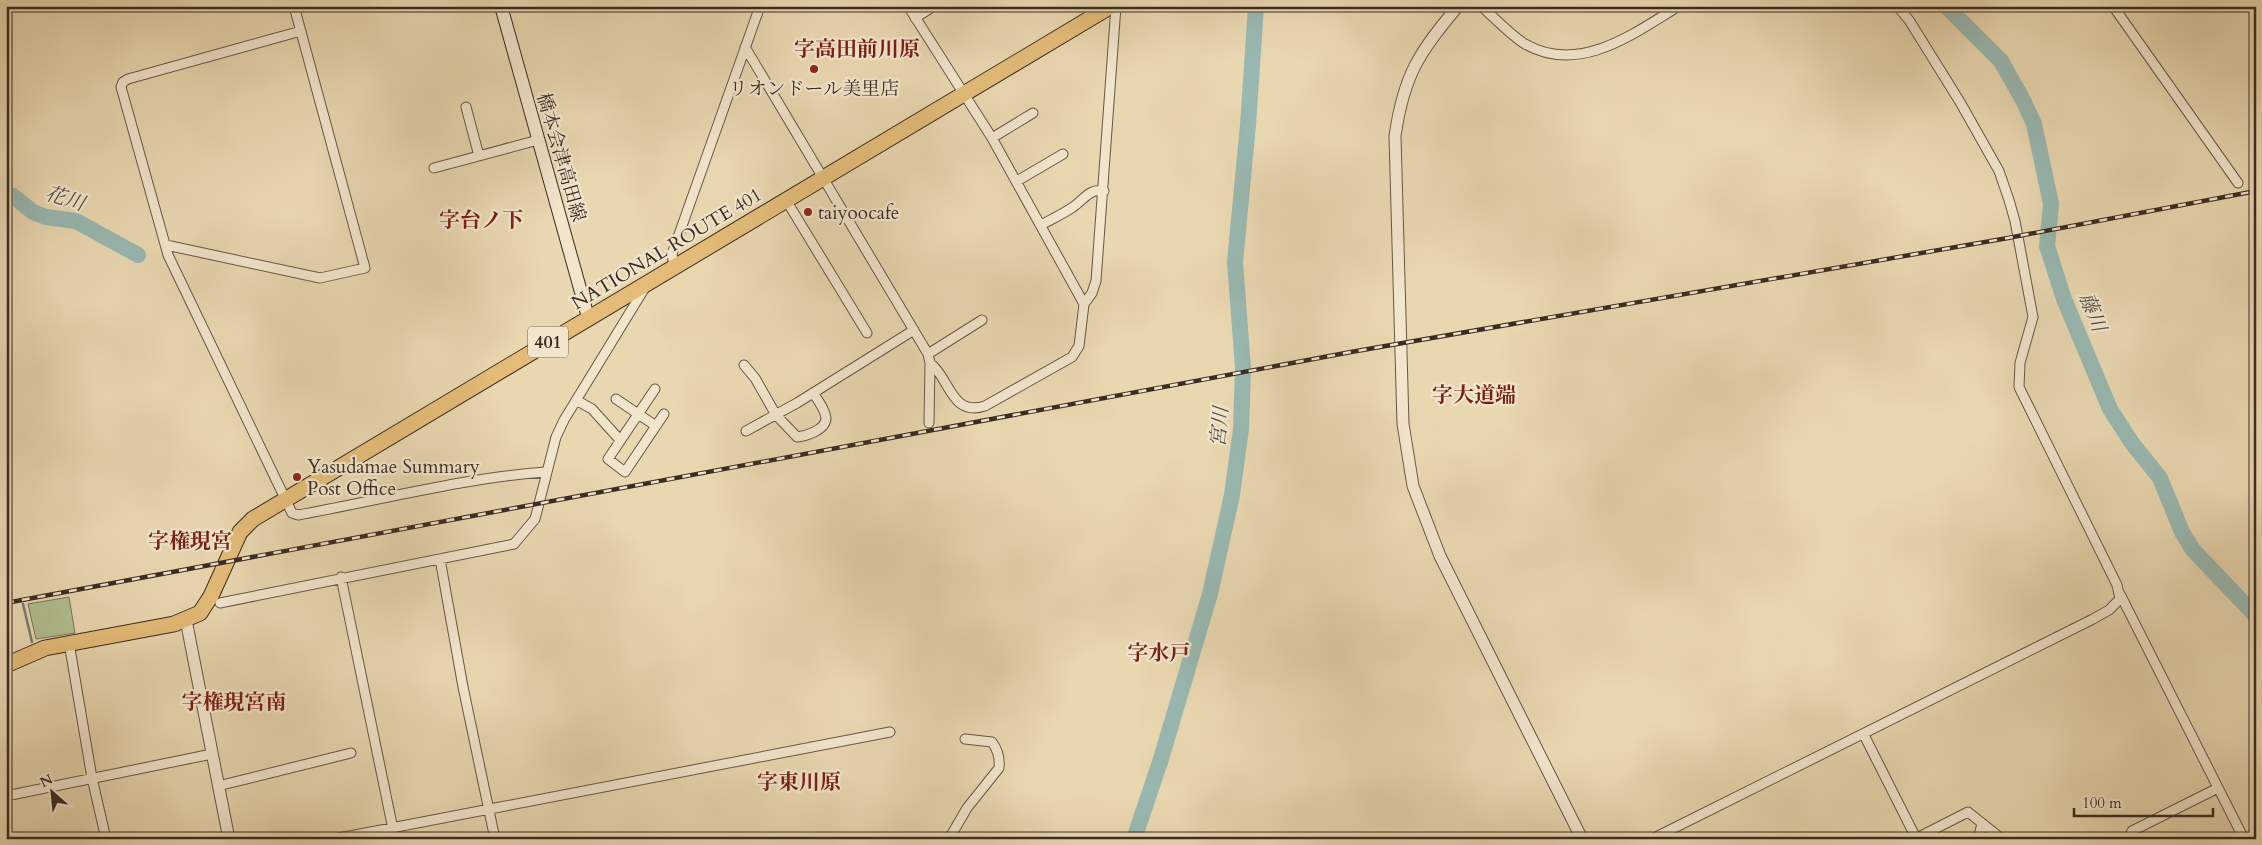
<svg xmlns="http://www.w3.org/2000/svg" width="2262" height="845" font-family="Cardo,'Noto Serif JP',serif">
  <rect width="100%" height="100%" fill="#e9d7b0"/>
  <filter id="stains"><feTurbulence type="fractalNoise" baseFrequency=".004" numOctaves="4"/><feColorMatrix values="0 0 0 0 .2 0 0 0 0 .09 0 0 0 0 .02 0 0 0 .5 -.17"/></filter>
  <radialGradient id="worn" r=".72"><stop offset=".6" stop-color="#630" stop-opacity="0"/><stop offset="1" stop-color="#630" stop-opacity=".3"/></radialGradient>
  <!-- green -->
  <path fill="#b2bf8e" stroke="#767659" d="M69 597 75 633 36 639 28 604Z"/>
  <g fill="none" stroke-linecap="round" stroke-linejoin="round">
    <!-- stream -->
    <path stroke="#728079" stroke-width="2.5" d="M23 604 32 642"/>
    <!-- river -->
    <path stroke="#98b8b1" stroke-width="16" d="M1946 6 2001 61 2023 100 2034 124 2051 204 2047 246 2064 299 2110 409 2132 443 2160 478 2182 532 2193 550 2256 616
      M6 195 13 196 33 212 46 217 76 221 138 255
      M1134 839 1160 762 1210 594 1232 495 1241 429 1243 368 1235 262 1248 125 1256 6"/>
    <!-- minor casing -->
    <g stroke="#665747" stroke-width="11">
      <path id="minor" d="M908 6 992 138 1084 304 1079 346 1072 357 985 406C951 417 950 378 930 363
        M1481 6C1495 18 1509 34 1525 44 1579 75 1633 34 1679 6
        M2113 6 2238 183
        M915 18 934 6
        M301 31 128 79 123 82 121 87 168 255 292 513 298 515C381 500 463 478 546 472
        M745 47 928 354 930 363 929 423
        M466 107 479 156
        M992 138 1033 113
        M434 168 538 140
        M1017 181 1063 154
        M786 200 867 333
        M1041 225C1052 219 1063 214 1073 207 1084 200 1089 188 1104 191
        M166 245 320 278 365 268 294 6
        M674 266 672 254 760 6
        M1084 304 1092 293 1096 281 1116 6
        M928 354 982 320
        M744 365 755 378 776 415 797 437C806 436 826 430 826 418 825 409 818 400 813 393
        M655 389 608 459 625 472 664 414
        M616 399 656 426
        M576 400 592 409 620 440
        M746 431 797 403 914 330
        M440 559 463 687 495 839
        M341 577 395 839
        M2120 594 2244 839
        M220 603 514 544 535 519 556 437 564 420 646 286
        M69 643 92 778 106 839
        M1864 735 1916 838
        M218 786 351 753
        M6 796 212 754
        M334 839 890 732
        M949 839 967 808 999 768C1000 758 998 750 992 742L965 739
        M1652 839 2093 619 2109 610 2120 599 2117 585 2019 387 2020 363 2033 317 2015 221 2009 200 1999 171 1960 102 1909 20 1897 6
        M1915 839 1968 812 2002 839
        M1978 839 1982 824
        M2128 839 2132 831 2218 788"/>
    </g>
    <!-- tertiary casing -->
    <g stroke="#665747" stroke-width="13">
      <path id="tertiary" d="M1458 6C1419 53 1404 74 1395 136L1403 424 1413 486 1440 556 1582 839
        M186 620 229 839"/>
    </g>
    <!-- secondary casing -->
    <g stroke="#3a2c24" stroke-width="14">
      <path id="secondary" d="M501 6 588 317"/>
    </g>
    <!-- trunk casing -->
    <g stroke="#3a2c24" stroke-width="17">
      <path id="trunk" d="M6 665 45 648 174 624 200 613 211 596 240 532 253 519 1111 6"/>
    </g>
    <!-- minor -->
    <use href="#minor" stroke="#f1e5cc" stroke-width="9"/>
    <!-- tertiary -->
    <use href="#tertiary" stroke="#f1e5cc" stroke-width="11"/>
    <!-- secondary -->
    <use href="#secondary" stroke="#f1e5cc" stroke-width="12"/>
    <!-- trunk -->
    <use href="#trunk" stroke="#e4bc78" stroke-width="15"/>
    <!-- rail casing -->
    <g stroke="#3a2c24" stroke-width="4.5">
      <path id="rail" d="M6 603 1351 352 2008 238 2256 191"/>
    </g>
    <!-- rail -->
    <use href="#rail" stroke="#f1e5cc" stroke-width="2.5" stroke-dasharray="8" stroke-linecap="butt"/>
  </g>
  <!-- markers -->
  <g fill="#8f2418" stroke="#f1e5cc" stroke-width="2">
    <circle cx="814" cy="69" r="5"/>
    <circle cx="808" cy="212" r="5"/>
    <circle cx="297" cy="477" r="5"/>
  </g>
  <g text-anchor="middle" stroke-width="4.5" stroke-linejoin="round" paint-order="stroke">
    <!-- shield labels -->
    <rect fill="#f1e5cc" stroke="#716456" stroke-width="1" x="528" y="326.5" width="40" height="31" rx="4"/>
    <g font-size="18" font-weight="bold" fill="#3a2c24">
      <text x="548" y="348">401</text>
    </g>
    <!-- poi labels -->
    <g font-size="19" fill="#3a2c24" stroke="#f1e5cc" text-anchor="start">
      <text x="814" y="95" text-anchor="middle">リオンドール美里店</text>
      <text x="818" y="219">taiyoocafe</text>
      <text x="307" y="473">Yasudamae Summary<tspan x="307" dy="22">Post Office</tspan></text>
    </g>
    <!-- street labels -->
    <g font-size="19" fill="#3a2c24" stroke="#f1e5cc">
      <text transform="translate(562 157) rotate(74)" y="7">橋本会津高田線</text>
      <text transform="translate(666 248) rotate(-31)" y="7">NATIONAL ROUTE 401</text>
    </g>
    <!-- water labels -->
    <g font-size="20" font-style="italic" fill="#524f47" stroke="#f1e5cc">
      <text transform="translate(65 198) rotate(17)" y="7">花川</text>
      <text transform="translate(2093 312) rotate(68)" y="7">藤川</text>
      <text transform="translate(1219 427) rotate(-85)" y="7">宮川</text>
    </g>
    <!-- quarter labels -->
    <g font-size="21" font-weight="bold" fill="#7a1f14" stroke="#f1e5cc">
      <text x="857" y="56">字高田前川原</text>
      <text x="481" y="227">字台ノ下</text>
      <text x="1474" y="402">字大道端</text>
      <text x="190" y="548">字権現宮</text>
      <text x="1159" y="660">字水戸</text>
      <text x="234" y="709">字権現宮南</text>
      <text x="799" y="789">字東川原</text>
    </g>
  </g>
  <!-- margin -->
  <rect width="2262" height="845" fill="none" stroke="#e9d7b0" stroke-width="25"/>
  <rect x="8" y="8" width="2247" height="830" fill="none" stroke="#3a2c24" stroke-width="2.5"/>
  <rect x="12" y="12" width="2237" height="820" fill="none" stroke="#3a2c24"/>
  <!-- north arrow -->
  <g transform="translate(52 792) rotate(333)" stroke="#f1e5cc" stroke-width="4" paint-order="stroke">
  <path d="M0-4L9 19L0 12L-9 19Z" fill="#3a2c24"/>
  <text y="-8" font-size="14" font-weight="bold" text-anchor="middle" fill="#3a2c24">N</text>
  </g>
  <!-- scale -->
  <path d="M2074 808v8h139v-8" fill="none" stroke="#3a2c24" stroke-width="2.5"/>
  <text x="2082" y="808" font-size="15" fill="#3a2c24" stroke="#f1e5cc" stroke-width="4" paint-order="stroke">100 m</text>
  <rect width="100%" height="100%" filter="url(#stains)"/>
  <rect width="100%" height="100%" fill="url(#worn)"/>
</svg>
